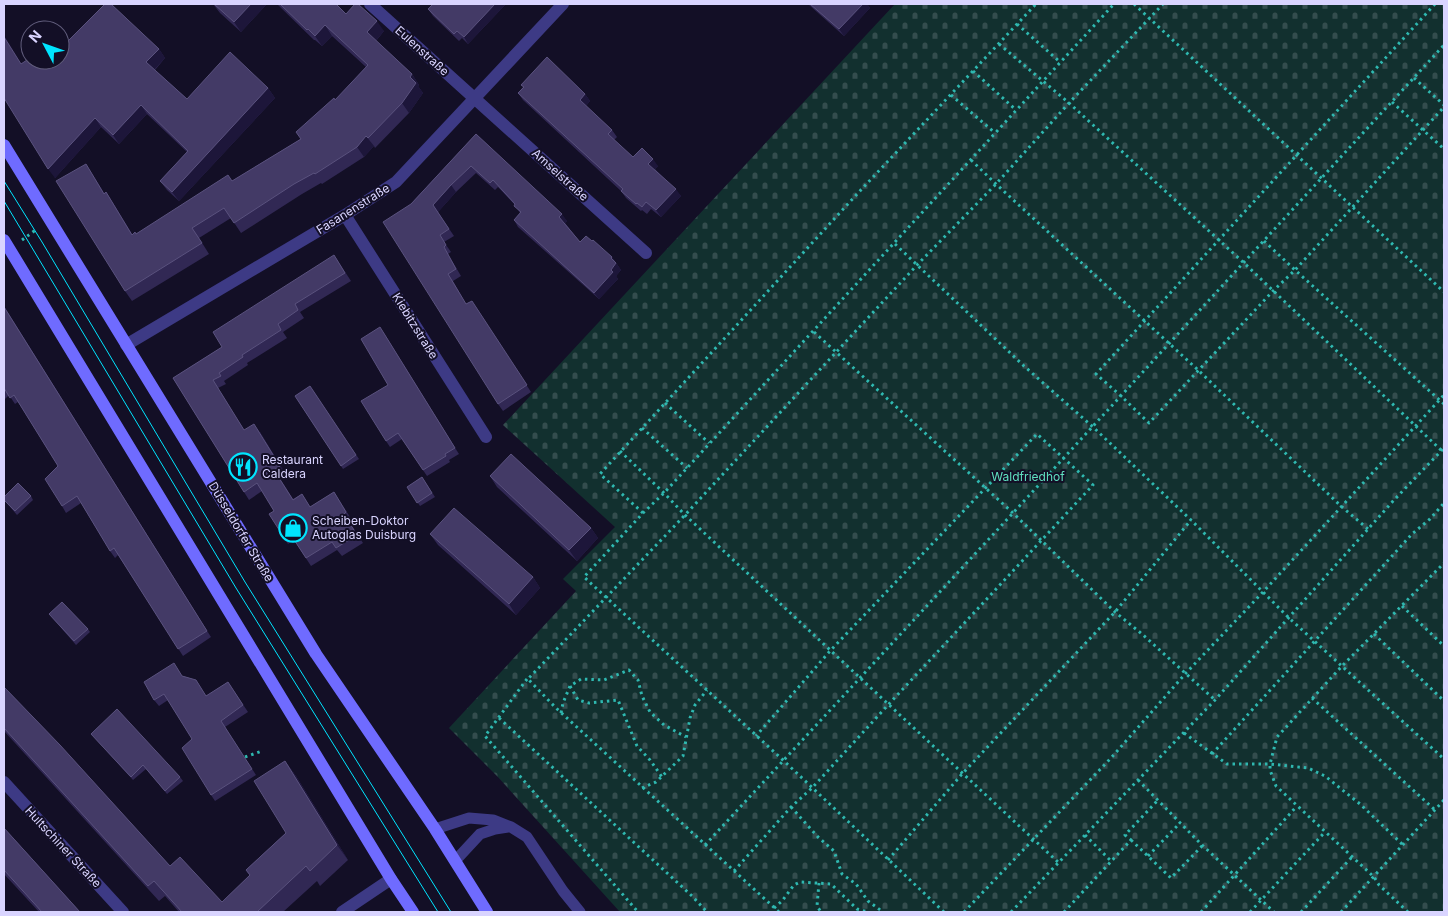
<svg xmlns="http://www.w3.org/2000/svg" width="1448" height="916" font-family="Inter,sans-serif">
  <defs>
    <pattern id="cemetery-stones" width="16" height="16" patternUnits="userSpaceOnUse" patternTransform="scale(1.25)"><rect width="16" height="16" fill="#12302f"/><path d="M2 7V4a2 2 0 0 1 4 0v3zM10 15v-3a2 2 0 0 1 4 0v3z" fill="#344d4e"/></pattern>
  </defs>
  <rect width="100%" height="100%" fill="#130f26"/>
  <!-- cemetery -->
  <path fill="url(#cemetery-stones)" d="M895 4H1444V912H620L497 776 449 728 576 591 563 579 615 527 503 425Z"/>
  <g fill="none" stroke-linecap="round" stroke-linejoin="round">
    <!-- path -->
    <path stroke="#2fb8b0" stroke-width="3" stroke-dasharray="2.5 4" stroke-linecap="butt" d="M1134 4 1444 292
      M1435 4 1096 374 1121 396 1149 423 1273 291 1295 270 1444 107
      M1017 24 1060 62
      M999 44 1069 103 1244 263 1442 451
      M973 71 1016 110
      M1414 78 1444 105
      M951 95 995 133
      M1392 102 1444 149
      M971 160 996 184 1198 370 1342 507 1368 529
      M22 240 37 229
      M1264 241 1295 270 1444 404
      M895 244 1024 366 1093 427 1191 520 1289 618 1444 759
      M814 332 1013 513 1115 612 1142 634 1215 700
      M665 403 709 443
      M642 428 687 468
      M620 451 664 493 685 515 1059 863
      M643 513 600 474 858 193 1036 4
      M1402 606 1444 646
      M1374 634 1444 701
      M527 679 485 736 638 912
      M570 686 578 700 589 703 618 700 637 746 650 760 662 777
      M1312 698 1435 810
      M561 713 563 703 570 686 581 679 604 680 629 670 638 680 642 696 650 712 664 725 686 737
      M499 718 692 896 707 912
      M1184 733 1227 764H1270L1308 768 1325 776 1360 804 1403 845
      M1212 754 1412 534 1430 519 1444 503
      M245 757 262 751
      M1138 780 1201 844 1274 912
      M642 788 656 782 683 756 690 718 695 705 707 690
      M791 807 818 837 834 851 842 874 856 884 868 901 883 912
      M1085 835 1111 861
      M1131 840 1171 878 1203 845
      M705 845 1013 513 1444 45
      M1148 856 1180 823
      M888 860 962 774 1115 612 1191 520
      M734 871 791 807 812 788 888 705 1093 485 1037 434 830 651 756 736
      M819 883 817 906 821 912
      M774 908 782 901 794 885 800 882 831 884 857 909 868 912
      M779 912 556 708 528 679 685 515 917 265 996 184 1069 103 1163 4
      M944 912 784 761 584 577 643 513 664 493 1114 4
      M964 912 1111 758 1186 673 1263 592 1444 395
      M1011 912 1215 700 1394 500 1444 448
      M1064 912 1131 840 1125 835 1158 800
      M1201 912 1297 806
      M1250 912 1325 832
      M1301 912 1352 857
      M1341 912 1444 800
      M1408 912 1379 885 1374 877 1276 786 1270 770V764L1277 737 1342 666 1444 563"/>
    <!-- service -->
    <path stroke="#3d3a85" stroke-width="11" d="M435 829 469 818 493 820 511 827 527 837 563 891 580 912
      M455 861 480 834 495 829 508 827"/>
    <!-- minor -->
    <path stroke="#3d3a85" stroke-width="12" d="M370 4 646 253
      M345 215 486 437
      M126 345 345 215 396 182 563 4
      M4 782 123 912
      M342 912 391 879"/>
    <!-- secondary -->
    <path stroke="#6f6bff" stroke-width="12" d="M4 145 316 654 435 829 487 912
      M4 240 391 879 413 912"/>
    <!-- tram -->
    <path stroke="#00e5ff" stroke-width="1" d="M4 181 42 242 245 582 451 912
      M4 201 236 588 438 912"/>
  </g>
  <!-- wall -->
  <path fill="#312854" d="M213 4H267L241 32 220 13Z
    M277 4H336L346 14 384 31 376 41 412 74 419 85 418 86 423 93 409 113 375 148 374 146 364 157 322 184 321 183 302 194 241 233 231 218 199 238 209 254 132 301 125 291 86 164 104 193 106 192 113 203 132 234H136L232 181 301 139 366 67 332 36 322 46 315 40H314Z
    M433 4H506L468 44 462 38 459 41 433 16 428 9Z
    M808 4H867L870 8 844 36Z
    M159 49 165 58 155 70 187 99 268 88 275 98 179 201 167 190 160 181 187 152 147 114 119 144 101 127 55 178 21 63Z
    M521 85 585 94 590 101 586 106 612 130 617 137 614 140 633 157 658 166 655 169 681 196 661 217 651 209 647 214 642 210 641 211 626 198 621 191 523 100 518 93 523 87Z
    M476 134 567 221 565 223 580 242 592 241 612 257 621 270 616 276 618 279 599 299 518 227 514 220 520 213 515 205 498 187 495 190 476 173 456 192 438 212 454 236 444 242 451 252 448 254 461 276 453 281 466 304 472 301 531 392 503 411 498 404 411 204Z
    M334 255 351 281 300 312 304 318 283 332 287 338 247 363 248 365 224 381 226 384 218 388 244 430 260 432 285 473 279 477 293 499 302 494 310 507 334 492 352 520 349 521 363 543 342 556 337 550 311 566 294 540 288 544 283 536 274 511 262 491 249 500 173 378 222 347Z
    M4 306 211 637 183 656 118 555 115 558 110 551 81 503 66 513 62 506 58 466 18 402 15 404 9 395 4 400Z
    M380 327 459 454 449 460 450 462 427 476 402 439 390 447 386 441 388 385Z
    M310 386 359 459 343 469 295 396Z
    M490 476 591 528 598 538 577 561 497 487Z
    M422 477 435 497 420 506 407 487Z
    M31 496 33 500 17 515 4 500V497Z
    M430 534 533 577 540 588 516 615 438 545Z
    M49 614 88 629 90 632 76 645Z
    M183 676 196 680 206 696 228 682 248 712 225 727 256 775 215 801 211 795 192 739 168 700 159 706 154 700Z
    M4 687 170 866 222 902 250 876 246 870 286 833 285 761 296 776 348 860 320 886 317 881 283 912H179L165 896 159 901 4 731Z
    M91 734 180 777 183 781 167 794 146 769 133 780Z
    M4 828 80 912H39L4 874Z"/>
  <!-- shaded-wall -->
  <path fill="#1d163a" d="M251 4H267L241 32 234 22Z
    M495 4H506L468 44 464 37Z
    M863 4H867L870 8 844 36 839 29Z
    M377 21 384 31 374 43 367 32Z
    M325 25 332 36 322 46 315 36Z
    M4 35 27 73 4 37Z
    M159 49 165 58 153 71 146 62Z
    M412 74 419 85 418 86 423 93 409 113 402 103 410 77Z
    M268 88 275 98 179 201 172 192Z
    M585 94 590 101 585 107 580 100Z
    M141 105 147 114 119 144 113 135Z
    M95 118 101 127 55 178 48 169Z
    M366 136 374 146 364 157 357 147Z
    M653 159 658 166 653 171 648 164Z
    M86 164 93 175 111 204 104 194Z
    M451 185 456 192 438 212 454 236 433 205Z
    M676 189 681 196 661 217 656 210Z
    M106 192 113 203 139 245 132 235Z
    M562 214 567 221 564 224 559 217Z
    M612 257 621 270 616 276 618 279 599 299 594 293 611 270V258Z
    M4 306 211 637 207 631Z
    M380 327 384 333 459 454 455 448Z
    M254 424 260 432 285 473 280 466Z
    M591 528 598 538 577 561 569 550Z
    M533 577 540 588 516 615 509 604Z
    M285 761 296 776 348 860 337 845Z"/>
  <!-- building -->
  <path fill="#433a66" stroke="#5a527e" d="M105 4H111L159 49 146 62 187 99 230 52 268 88 172 192 160 181 188 151 141 105 113 135 95 118 48 169 4 98V37L21 64 30 58V60H60V45L68 41Z
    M214 4H251L234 22Z
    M280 4H336L346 14 355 4H358L377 21 367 32 412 74 410 77 416 83 402 103 368 138 366 136 357 147 315 174 314 173 294 184 234 223 224 208 192 228 202 243 125 291 56 181 86 164 104 194 106 192 132 235 135 232 136 234 228 175 232 181 301 139 296 132 334 98 335 100 368 65 325 25 315 36 308 29 307 30Z
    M433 4H495L464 37 457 31 454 34 428 9Z
    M810 4H863L839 29Z
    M547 57 585 94 580 100 612 130 608 134 633 157 642 148 653 159 648 164 676 189 656 210 646 202 642 207 637 203 636 204 621 191 623 189 518 93 524 87 521 85Z
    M476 134 562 214 559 217 580 242 586 236 592 241 593 240 612 257 611 258 616 263 611 270 613 272 594 293 514 220 521 212 514 206 515 204 493 180 490 183 471 166 451 185 433 205 449 229 440 235 446 245 444 247 456 269 448 274 466 304 472 301 527 385 498 404 383 222 411 204Z
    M334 255 345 273 295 304 298 310 278 324 281 330 242 355 243 357 219 373 221 376 213 380 244 430 254 424 280 466 274 470 293 500 302 494 310 507 334 492 346 512 344 514 357 535 336 548 332 542 306 558 289 532 283 536 269 514 274 511 257 483 244 492 173 378 222 347 213 332Z
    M4 307 207 631 178 649 114 548 110 551 77 496 62 506 45 479 58 466 14 395 10 398 4 388V389Z
    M380 327 455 448 445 454 446 456 423 470 398 433 386 441 361 401 388 385 361 339Z
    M310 386 356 455 341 466 295 396Z
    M511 454 591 528 569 550 490 476Z
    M422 477 432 493 417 503 407 487Z
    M18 483 31 496 15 511 4 500V497Z
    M454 508 533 577 509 604 430 534Z
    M62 602 88 629 74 641 49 614Z
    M174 663 182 676 196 680 206 696 228 682 243 705 221 721 252 769 211 795 182 748 192 739 164 694 154 700 144 682Z
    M4 687 60 745 170 866 180 857 222 902 250 875 246 870 286 833 254 781 285 761 337 845 310 871 306 866 257 912H182L154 881 148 886 4 728Z
    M117 709 180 777 165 791 143 765 131 777 91 734Z
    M4 828 80 912H42L4 870Z"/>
  <!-- icons -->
  <defs>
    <g id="restaurant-ring" transform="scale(1.4375)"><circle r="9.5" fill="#130f26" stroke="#00e5ff" stroke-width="1.5"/><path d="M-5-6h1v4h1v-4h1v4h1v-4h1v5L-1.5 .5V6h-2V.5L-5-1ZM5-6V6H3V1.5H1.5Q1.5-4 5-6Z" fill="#00e5ff"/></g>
    <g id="shop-ring" transform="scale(1.4375)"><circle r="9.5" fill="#130f26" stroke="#00e5ff" stroke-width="1.5"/><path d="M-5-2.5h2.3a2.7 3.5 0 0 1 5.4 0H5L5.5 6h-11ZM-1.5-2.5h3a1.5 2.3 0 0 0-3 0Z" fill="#00e5ff"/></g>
  </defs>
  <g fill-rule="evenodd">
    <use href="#restaurant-ring" x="243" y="467"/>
    <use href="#shop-ring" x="293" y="528"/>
  </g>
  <g text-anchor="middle" stroke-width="4" stroke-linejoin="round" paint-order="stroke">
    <!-- street labels -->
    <g font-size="12" fill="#d9d4ff" stroke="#130f26">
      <text transform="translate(422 51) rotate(42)" y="4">Eulenstraße</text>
      <text transform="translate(560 175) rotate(42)" y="4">Amselstraße</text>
      <text transform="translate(353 209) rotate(-32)" y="4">Fasanenstraße</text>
      <text transform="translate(415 326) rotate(58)" y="4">Kiebitzstraße</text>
      <text transform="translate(241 532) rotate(59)" y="4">Düsseldorfer Straße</text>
      <text transform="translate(63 847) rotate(47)" y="4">Hultschiner Straße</text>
    </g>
    <!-- poi labels -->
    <g font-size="12" fill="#d9d4ff" stroke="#130f26" text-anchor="start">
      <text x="262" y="464">Restaurant<tspan x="262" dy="14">Caldera</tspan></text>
      <text x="312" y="525">Scheiben-Doktor<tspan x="312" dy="14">Autoglas Duisburg</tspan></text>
    </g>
    <!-- park labels -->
    <g font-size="12" fill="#5fe0c0" stroke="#130f26">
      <text x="1028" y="481">Waldfriedhof</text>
    </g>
  </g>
  <!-- border -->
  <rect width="1448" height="916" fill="none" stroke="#d9d4ff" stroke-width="10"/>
  <!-- north arrow -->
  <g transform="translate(45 45) rotate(311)"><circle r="24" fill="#130f26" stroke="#625e7d"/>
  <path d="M0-4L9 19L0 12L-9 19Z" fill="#00e5ff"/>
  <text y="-8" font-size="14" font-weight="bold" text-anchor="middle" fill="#d9d4ff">N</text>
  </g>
</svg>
